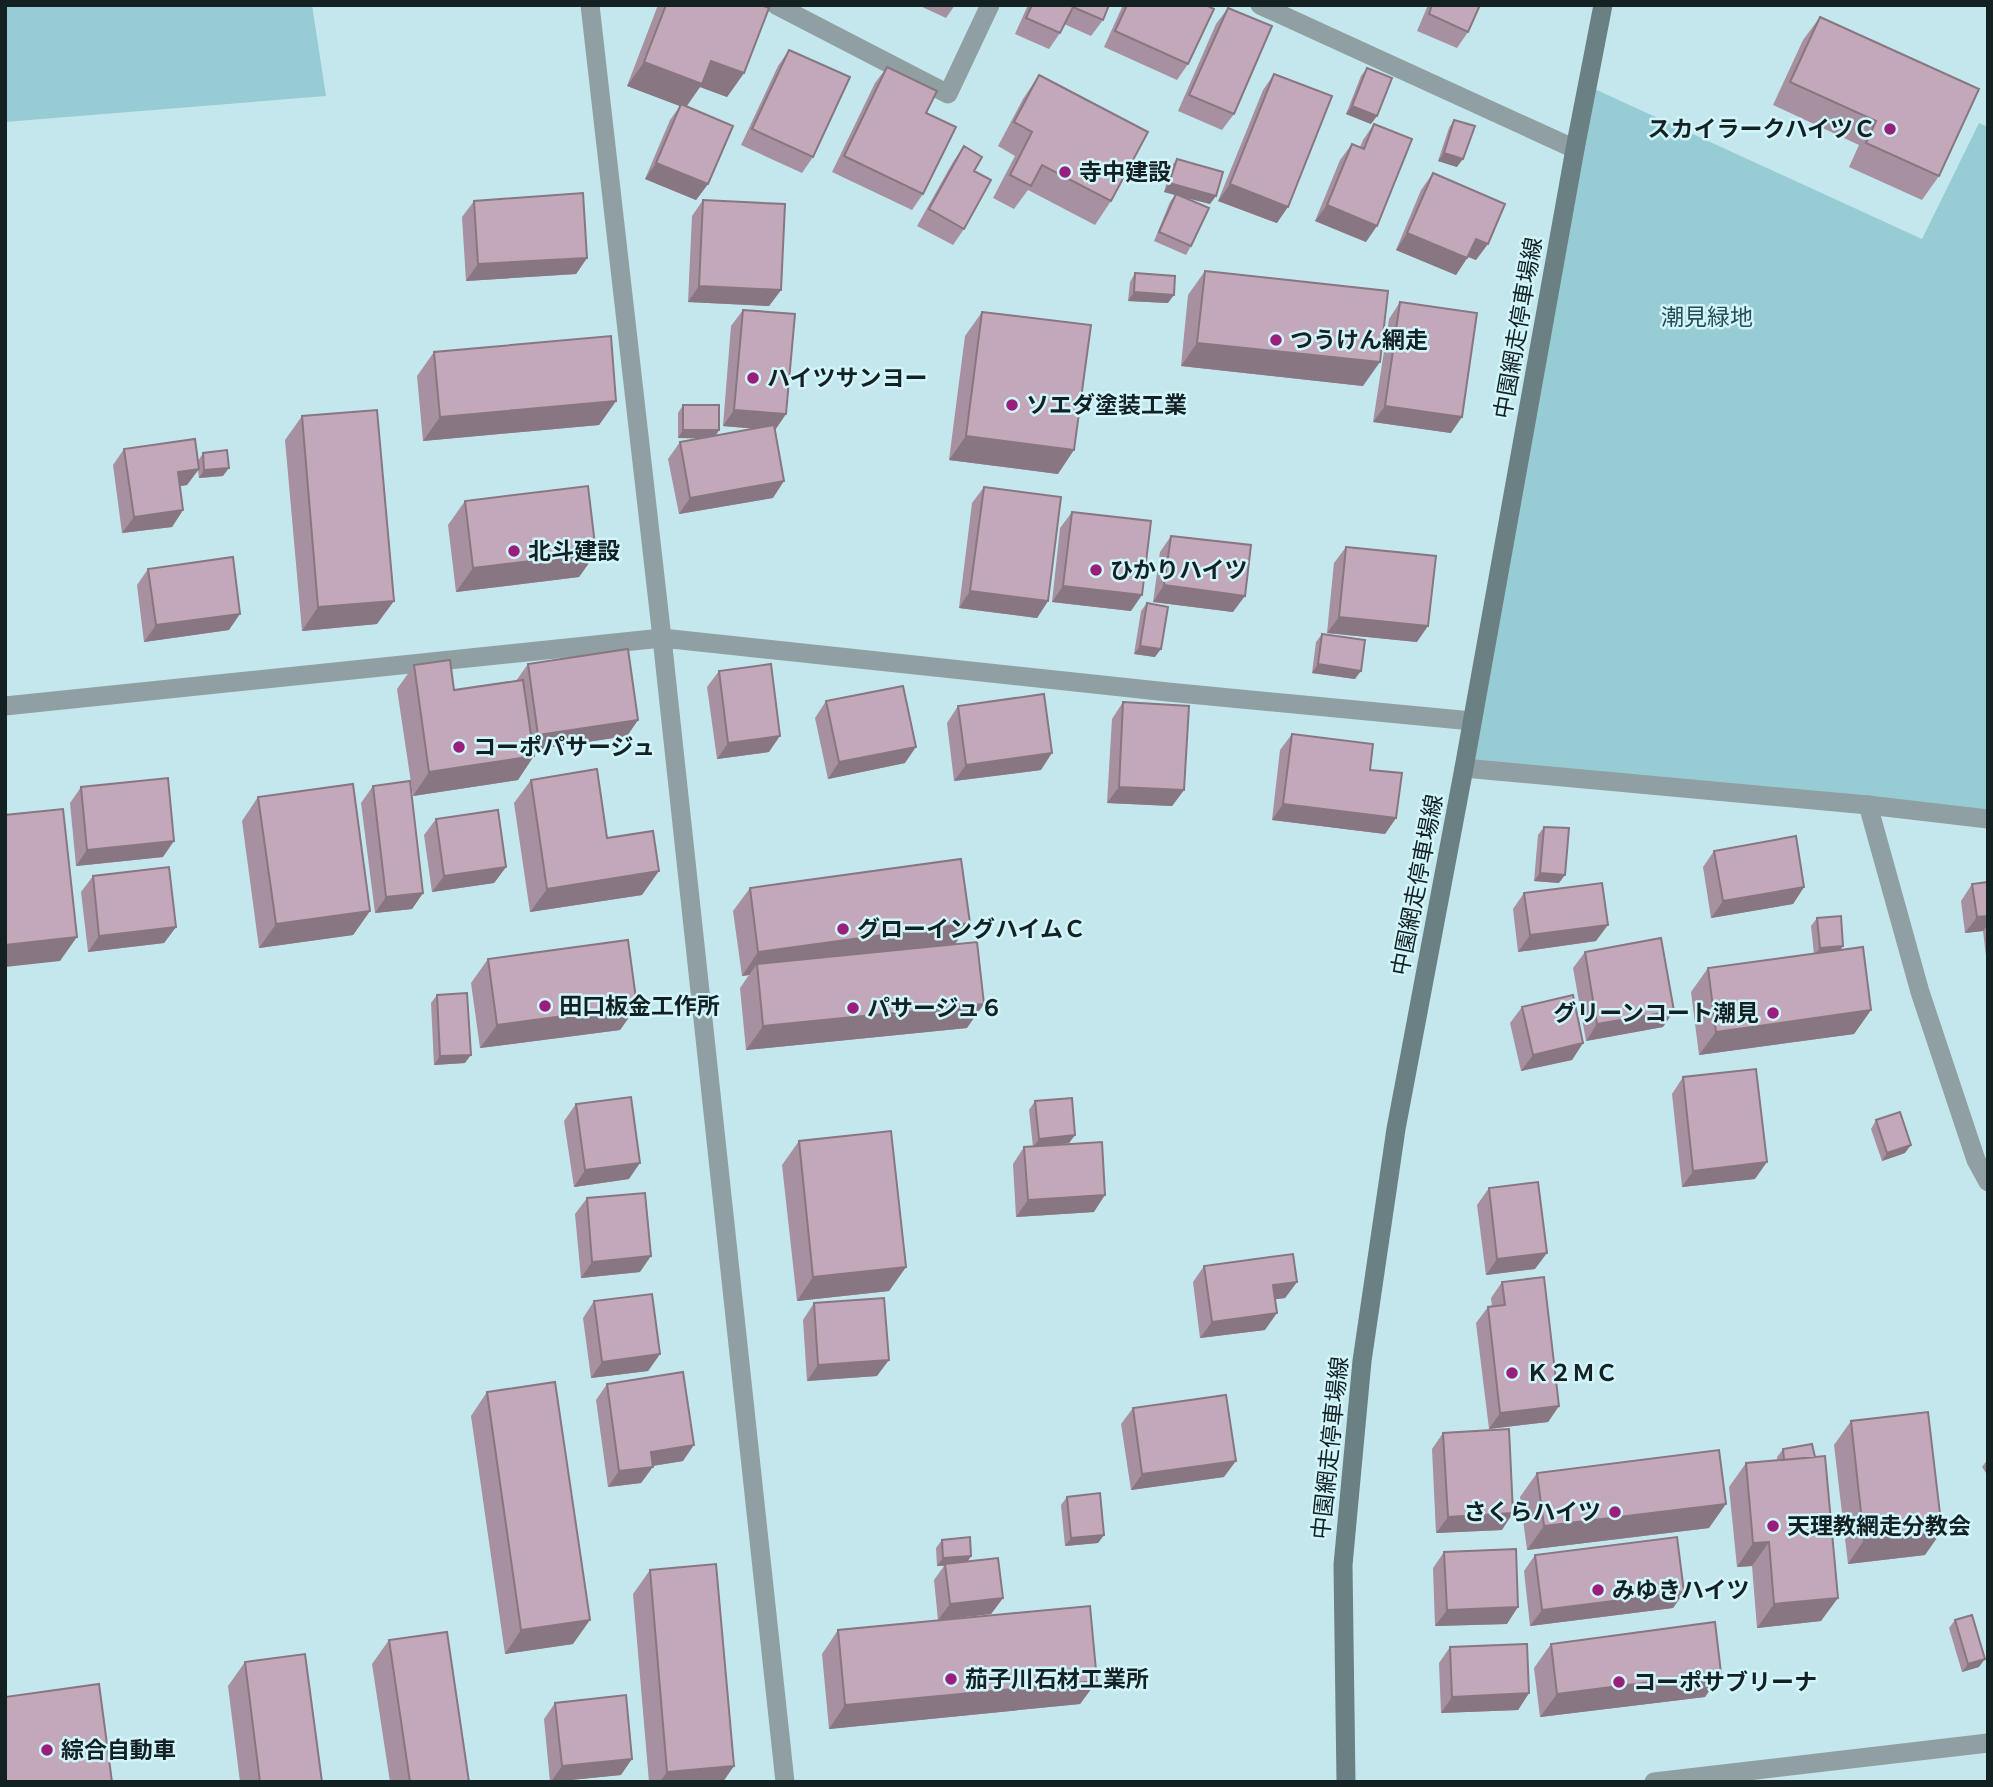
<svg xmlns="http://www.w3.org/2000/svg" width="1993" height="1787" font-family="Poppins,'Noto Sans JP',sans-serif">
  <rect width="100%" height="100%" fill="#c4e7ed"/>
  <!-- green -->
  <path fill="#98ccd5" d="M5 5H312L326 96 5 122Z
    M1588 86 1922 239 1979 123 1988 127V819L1464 768Z"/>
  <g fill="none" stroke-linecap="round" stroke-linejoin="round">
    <!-- minor -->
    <path stroke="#909fa1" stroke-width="19" d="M590 5 662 638 785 1782
      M776 5 948 94 990 5
      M1260 5 1575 149
      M5 706 662 638 1168 692 1472 721
      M1868 805 1920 992 1976 1160 1988 1182"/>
    <!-- tertiary -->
    <path stroke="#909fa1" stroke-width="19" d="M1464 768 1868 805 1988 819
      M1654 1782 1988 1743"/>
    <!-- secondary -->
    <path stroke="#6a8083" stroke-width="19" d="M1346 1782 1343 1565 1362 1361 1396 1129 1464 768 1575 149 1603 5"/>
  </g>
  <!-- wall -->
  <path fill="#a7909f" d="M658 5H761L744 73 727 97 700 87 687 106 708 184 696 200 645 179 670 120 680 106 627 86Z
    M918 5H955L946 18Z
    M1028 5H1109L1103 20 1091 36 1064 24 1060 33 1049 49 1015 34Z
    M1123 5H1206L1188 64 1177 80 1104 47Z
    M1428 5H1480L1468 32 1457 48 1417 31Z
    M1228 8 1234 114 1222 130 1178 111 1216 24Z
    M1820 17 1939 176 1922 200 1849 167 1859 145 1773 105 1803 40Z
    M789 50 813 157 802 173 741 145 778 66Z
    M887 67 926 113 923 194 912 210 832 172 875 83Z
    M1367 68 1371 124 1346 114 1361 76Z
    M1274 74 1277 223 1218 201 1263 90Z
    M1039 75 1111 201 1095 225 1028 190 1014 209 993 198 1015 156 998 146 1023 99Z
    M1454 120 1457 167 1438 161 1449 128Z
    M1374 124 1366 242 1315 221 1340 160 1352 144 1360 147 1363 140Z
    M964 146 974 171 964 229 953 245 917 226 953 162Z
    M1177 159 1210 204 1183 197 1191 246 1186 255 1154 241 1170 202 1175 195 1164 192 1171 167Z
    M1433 173 1476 260 1468 257 1456 275 1396 250 1421 190Z
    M703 200 781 290 769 306 688 302 692 216Z
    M474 201 587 258 576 274 466 281 462 217Z
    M1205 271 1363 386 1181 366 1188 295Z
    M1135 273 1168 303 1128 301 1130 282Z
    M1400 302 1451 433 1373 422 1389 319Z
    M743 310 786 414 775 430 773 498 679 514 668 459 680 442 702 438H678V413L683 405 719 430 715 436 756 429 723 426 731 326Z
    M982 312 1058 474 949 460 965 336Z
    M434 352 616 401 599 425 423 441 417 376Z
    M302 416 377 624 302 631 285 440Z
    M124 449 198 461 203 453 223 476 199 478 198 470 187 485 180 486 183 510 172 527 122 533 113 465Z
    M984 487 1048 601 1037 618 959 608 972 503Z
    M465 501 596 553 579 577 456 592 448 525Z
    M1072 512 1131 611 1052 602 1060 528Z
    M1171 536 1233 612 1153 602 1160 552Z
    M1346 547 1417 642 1327 633 1334 563Z
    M148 569 229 630 144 642 137 585Z
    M1147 603 1155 657 1134 654 1141 611Z
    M1322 634 1355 679 1312 673 1316 642Z
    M528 664 638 720 627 736 533 750 518 780 413 796 397 689 414 665 454 690 516 681Z
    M719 671 769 752 717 759 707 687Z
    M826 701 905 763 828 779 815 718Z
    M1123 702 1184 790 1172 806 1107 803 1112 719Z
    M958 706 1041 770 954 781 947 723Z
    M1292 734 1396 818 1385 834 1272 820 1280 750Z
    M531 780 607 838 642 895 530 912 514 803Z
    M373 786 423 893 412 909 375 913 361 803Z
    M81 787 163 857 76 866 70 803Z
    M258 797 370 911 353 935 259 948 242 821Z
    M436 819 506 867 494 883 432 892 424 835Z
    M1544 827 1559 883 1534 881 1538 835Z
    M1714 851 1804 887 1793 904 1711 918 1703 867Z
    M93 876 176 927 164 943 88 952 81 892Z
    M1988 882V964H1987L1983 931 1965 933 1961 901 1972 884Z
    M750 888 955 944 967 1028 746 1050 740 988 749 975 742 976 733 911Z
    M1524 893 1596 941 1518 952 1513 909Z
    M1817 918 1843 946 1840 950 1871 1010 1854 1034 1699 1055 1691 992 1708 968 1814 954 1811 926Z
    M1585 952 1663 1027 1586 1041 1573 968Z
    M488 959 637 1006 620 1030 480 1048 471 983Z
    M437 995 465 1063 434 1065 431 1003Z
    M1522 1007 1583 1043 1572 1060 1521 1071 1510 1023Z
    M1683 1077 1755 1179 1682 1187 1672 1094Z
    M1035 1101 1075 1135 1069 1143 1036 1147 1094 1212 1016 1217 1013 1164 1024 1147H1033L1029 1110Z
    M576 1104 629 1179 574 1187 564 1121Z
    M1876 1120 1905 1153 1882 1161 1871 1129Z
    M799 1141 906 1267 889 1291 797 1301 782 1165Z
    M1489 1188 1535 1269 1486 1275 1477 1205Z
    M587 1198 640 1272 581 1278 575 1214Z
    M1204 1266 1297 1282 1285 1298 1275 1299 1265 1330 1200 1338 1193 1282Z
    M1502 1282 1559 1406 1548 1422 1489 1429 1476 1323 1488 1307H1492L1491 1298Z
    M594 1301 660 1354 648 1371 591 1378 583 1318Z
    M814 1303 877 1376 807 1381 803 1320Z
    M607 1384 683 1461 653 1466 641 1483 608 1487 596 1400Z
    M487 1392 573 1644 505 1654 471 1416Z
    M1133 1408 1224 1477 1131 1490 1121 1424Z
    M1851 1421 1925 1555 1848 1564 1834 1445Z
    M1443 1433 1502 1530 1436 1533 1432 1449Z
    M1783 1449 1821 1621 1757 1628 1752 1566 1737 1567 1729 1487 1746 1463 1777 1460V1457Z
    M1988 1459V1476L1982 1467Z
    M1537 1473 1709 1528 1527 1550 1520 1497Z
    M1067 1497 1104 1535 1098 1543 1065 1546 1061 1505Z
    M942 1540 971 1556 967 1562 1003 1598 991 1614 938 1620 934 1580 944 1566H937L936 1548Z
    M1444 1552 1507 1624 1435 1626 1433 1568Z
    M1535 1555 1684 1592 1673 1608 1530 1626 1524 1571Z
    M650 1570 723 1782H649L633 1594Z
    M1955 1620 1979 1667 1962 1672 1949 1628Z
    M838 1630 1097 1681 1080 1704 829 1729 822 1654Z
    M389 1640 469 1782H390L372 1664Z
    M1551 1644 1721 1673 1705 1697 1540 1717 1534 1668Z
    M1450 1647 1529 1693 1518 1710 1441 1713 1439 1663Z
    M245 1662 322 1782H240L228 1686Z
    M555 1703 621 1775 550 1782 544 1719Z"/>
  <!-- shaded-wall -->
  <path fill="#887682" d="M711 61 744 73 727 97 700 87 685 108 627 86 644 62Z
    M1352 106 1377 116 1371 124 1346 114Z
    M1444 153 1463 159 1457 167 1438 161Z
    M656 163 708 184 696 200 645 179Z
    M1169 183 1216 196 1210 204 1164 192Z
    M1230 184 1288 207 1277 223 1218 201Z
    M1327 205 1377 226 1366 242 1315 221Z
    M1407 233 1467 258 1456 275 1396 250Z
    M1476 239 1488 244 1476 260 1464 255Z
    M587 258 576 274 466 281 478 264Z
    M699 286 781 290 769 306 688 302Z
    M1134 292 1174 295 1168 303 1128 301Z
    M1197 343 1380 362 1363 386 1181 366Z
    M616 401 599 425 423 441 440 417Z
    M1385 406 1462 417 1451 433 1373 422Z
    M734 410 786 414 775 430 723 426Z
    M683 430H719L714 439 678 438Z
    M966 436 1074 450 1058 474 949 460Z
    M229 468 223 476 199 478 204 470Z
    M199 469 187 485 166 488 178 472Z
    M784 481 773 498 679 514 690 498Z
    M183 510 172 527 122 533 134 517Z
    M596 553 579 577 456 592 473 568Z
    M1164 585 1245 596 1233 612 1153 602Z
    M1063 586 1142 595 1131 611 1052 602Z
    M970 591 1048 601 1037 618 959 608Z
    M394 601 377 624 302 631 318 607Z
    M240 614 229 630 144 642 156 625Z
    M1339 617 1428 626 1417 642 1327 633Z
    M1140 646 1161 649 1155 657 1134 654Z
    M1318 664 1361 671 1355 679 1312 673Z
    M638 720 627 736 527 751 538 735Z
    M780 736 769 752 717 759 728 743Z
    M916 747 905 763 828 779 839 762Z
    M1052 753 1041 770 954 781 966 765Z
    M534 756 518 780 413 796 429 772Z
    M1119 787 1184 790 1172 806 1107 803Z
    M1283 804 1396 818 1385 834 1272 820Z
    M174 841 163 857 76 866 87 850Z
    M506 867 494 883 432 892 444 876Z
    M659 871 642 895 530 912 547 889Z
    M1540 873 1565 875 1559 883 1534 881Z
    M1804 887 1793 904 1711 918 1723 901Z
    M423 893 412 909 375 913 386 897Z
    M370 911 353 935 259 948 276 924Z
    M1988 916V924L1983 931 1965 933 1977 917Z
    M970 923 953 947 757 964 749 975 742 976 758 952Z
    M1608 925 1596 941 1518 952 1530 935Z
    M176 927 164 943 88 952 99 936Z
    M77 937 60 961 5 967V945Z
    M1843 946 1837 954 1814 956 1820 948Z
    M984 1004 967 1028 746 1050 763 1026Z
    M637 1006 620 1030 480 1048 497 1025Z
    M1871 1010 1854 1034 1699 1055 1716 1032Z
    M1674 1011 1663 1027 1586 1041 1597 1024Z
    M1583 1043 1572 1060 1521 1071 1533 1055Z
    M471 1055 465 1063 434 1065 440 1056Z
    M1075 1135 1069 1143 1033 1147 1039 1139Z
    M1911 1145 1905 1153 1882 1161 1887 1153Z
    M1767 1162 1755 1179 1682 1187 1693 1171Z
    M640 1163 629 1179 574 1187 585 1170Z
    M1105 1195 1094 1212 1016 1217 1028 1200Z
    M1547 1253 1535 1269 1486 1275 1497 1259Z
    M651 1256 640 1272 581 1278 592 1262Z
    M906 1267 889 1291 797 1301 813 1277Z
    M1297 1282 1285 1298 1262 1301 1273 1285Z
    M1277 1313 1265 1330 1200 1338 1212 1322Z
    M660 1354 648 1371 591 1378 602 1362Z
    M889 1360 877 1376 807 1381 818 1365Z
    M1559 1406 1548 1422 1489 1429 1500 1413Z
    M694 1445 683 1461 639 1468 651 1452Z
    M1236 1461 1224 1477 1131 1490 1142 1474Z
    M653 1467 641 1483 608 1487 619 1471Z
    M1726 1504 1709 1528 1527 1550 1544 1526Z
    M1513 1513 1502 1530 1436 1533 1448 1517Z
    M1942 1531 1925 1555 1848 1564 1864 1540Z
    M1104 1535 1098 1543 1065 1546 1071 1538Z
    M1769 1542 1752 1566 1737 1567 1753 1543Z
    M971 1556 966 1564 937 1566 943 1558Z
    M1684 1592 1673 1608 1530 1626 1542 1610Z
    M1003 1598 991 1614 938 1620 950 1604Z
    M1838 1598 1821 1621 1757 1628 1774 1604Z
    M1518 1607 1507 1624 1435 1626 1447 1610Z
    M590 1620 573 1644 505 1654 521 1630Z
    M1985 1659 1979 1667 1962 1672 1968 1664Z
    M1721 1673 1705 1697 1540 1717 1557 1694Z
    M1097 1681 1080 1704 829 1729 845 1705Z
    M1529 1693 1518 1710 1441 1713 1452 1697Z
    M632 1759 621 1775 551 1782 562 1766Z
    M734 1766 723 1782H660L667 1772Z"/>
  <!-- building -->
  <path fill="#c2a8b9" stroke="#887682" stroke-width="2" d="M666 5H761L769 8 744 73 711 61 702 84 644 62Z
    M1032 5H1109L1103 20 1073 7 1060 33 1026 18Z
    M1127 5H1206L1214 9 1188 64 1115 31Z
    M1432 5H1480L1468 32 1429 14Z
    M1228 8 1272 26 1234 114 1189 95Z
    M1820 17 1979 89 1939 176 1866 143 1876 121 1790 82Z
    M789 50 850 77 813 157 752 129Z
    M887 67 937 91 926 113 956 127 923 194 844 156Z
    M1367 68 1392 78 1377 116 1352 106Z
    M1274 74 1332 96 1288 207 1230 184Z
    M1039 75 1148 132 1111 201 1042 165 1031 186 1010 175 1032 132 1014 122Z
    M681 104 733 126 708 184 656 163Z
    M1454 120 1475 126 1463 159 1444 153Z
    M1374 124 1412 139 1377 226 1327 205 1352 144 1364 149Z
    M964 146 982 157 974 171 991 180 964 229 929 209Z
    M1177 159 1223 172 1216 196 1169 183Z
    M1433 173 1505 204 1488 244 1476 239 1467 258 1407 233Z
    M583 193 587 258 478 264 474 201Z
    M1176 194 1209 208 1191 246 1159 232Z
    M703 200 785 204 781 290 699 286Z
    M1205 271 1388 291 1380 362 1197 343Z
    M1135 273 1175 276 1174 295 1134 292Z
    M1400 302 1477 313 1462 417 1385 406Z
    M743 310 795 314 786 414 734 410Z
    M982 312 1091 325 1074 450 966 436Z
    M611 336 616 401 440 417 434 352Z
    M683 405H719V430H683Z
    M377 410 394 601 318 607 302 416Z
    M774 425 784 481 690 498 680 442Z
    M195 439 199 469 178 472 183 510 134 517 124 449Z
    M227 450 229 468 204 470 203 453Z
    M588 486 596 553 473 568 465 501Z
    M984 487 1061 497 1048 601 970 591Z
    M1072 512 1151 521 1142 595 1063 586Z
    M1171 536 1251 545 1245 596 1164 585Z
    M1346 547 1436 556 1428 626 1339 617Z
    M233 557 240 614 156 625 148 569Z
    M1147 603 1168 607 1161 649 1140 646Z
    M1322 634 1365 640 1361 671 1318 664Z
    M628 649 638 720 538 735 528 664Z
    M450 660 454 690 523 680 534 756 429 772 414 665Z
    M771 664 780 736 728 743 719 671Z
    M903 686 916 747 839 762 826 701Z
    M1044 694 1052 753 966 765 958 706Z
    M1123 702 1189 706 1184 790 1119 787Z
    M1292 734 1373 744 1370 770 1402 773 1396 818 1283 804Z
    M597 769 607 838 653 831 659 871 547 889 531 780Z
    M168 778 174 841 87 850 81 787Z
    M410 781 423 893 386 897 373 786Z
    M353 784 370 911 276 924 258 797Z
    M63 809 77 937 5 945V815Z
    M498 810 506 867 444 876 436 819Z
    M1544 827 1569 828 1565 875 1540 873Z
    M1796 836 1804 887 1723 901 1714 851Z
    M961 859 970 923 758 952 750 888Z
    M169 867 176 927 99 936 93 876Z
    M1988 882V916L1977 917 1972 884Z
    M1602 883 1608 925 1530 935 1524 893Z
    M1841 916 1843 946 1820 948 1817 918Z
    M1661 938 1674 1011 1597 1024 1585 952Z
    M628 940 637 1006 497 1025 488 959Z
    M977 942 984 1004 763 1026 757 964Z
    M1863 947 1871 1010 1716 1032 1708 968Z
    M467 993 471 1055 440 1056 437 995Z
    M1573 995 1583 1043 1533 1055 1522 1007Z
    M1756 1069 1767 1162 1693 1171 1683 1077Z
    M631 1097 640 1163 585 1170 576 1104Z
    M1072 1098 1075 1135 1039 1139 1035 1101Z
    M1900 1112 1911 1145 1887 1153 1876 1120Z
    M891 1131 906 1267 813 1277 799 1141Z
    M1102 1142 1105 1195 1028 1200 1024 1147Z
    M1538 1182 1547 1253 1497 1259 1489 1188Z
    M645 1193 651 1256 592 1262 587 1198Z
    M1293 1254 1297 1282 1273 1285 1277 1313 1212 1322 1204 1266Z
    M1544 1277 1559 1406 1500 1413 1488 1307 1505 1305 1502 1282Z
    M652 1294 660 1354 602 1362 594 1301Z
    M884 1298 889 1360 818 1365 814 1303Z
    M683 1372 694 1445 651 1452 653 1467 619 1471 607 1384Z
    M555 1382 590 1620 521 1630 487 1392Z
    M1226 1395 1236 1461 1142 1474 1133 1408Z
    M1928 1412 1942 1531 1864 1540 1851 1421Z
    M1509 1429 1513 1513 1448 1517 1443 1433Z
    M1812 1444 1815 1457 1784 1460 1783 1449Z
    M1719 1450 1726 1504 1544 1526 1537 1473Z
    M1825 1456 1838 1598 1774 1604 1769 1542 1753 1543 1746 1463Z
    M1100 1493 1104 1535 1071 1538 1067 1497Z
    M970 1537 971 1556 943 1558 942 1540Z
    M1677 1537 1684 1592 1542 1610 1535 1555Z
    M1516 1549 1518 1607 1447 1610 1444 1552Z
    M998 1558 1003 1598 950 1604 945 1564Z
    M716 1564 734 1766 667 1772 650 1570Z
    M1090 1606 1097 1681 845 1705 838 1630Z
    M1972 1615 1985 1659 1968 1664 1955 1620Z
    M1715 1622 1721 1673 1557 1694 1551 1644Z
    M447 1632 469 1782H410L389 1640Z
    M1527 1644 1529 1693 1452 1697 1450 1647Z
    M305 1654 322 1782H260L245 1662Z
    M99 1684 112 1782H5V1697Z
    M626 1695 632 1759 562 1766 555 1703Z"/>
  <!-- markers -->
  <g fill="#98207c" stroke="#d1f5fb" stroke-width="2.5">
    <circle cx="1890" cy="129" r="7"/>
    <circle cx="1065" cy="172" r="7"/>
    <circle cx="1276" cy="340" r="7"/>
    <circle cx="753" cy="378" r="7"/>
    <circle cx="1012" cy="405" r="7"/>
    <circle cx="514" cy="551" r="7"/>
    <circle cx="1096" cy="570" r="7"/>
    <circle cx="459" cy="747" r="7"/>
    <circle cx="843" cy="929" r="7"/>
    <circle cx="545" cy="1006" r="7"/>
    <circle cx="853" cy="1008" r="7"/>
    <circle cx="1773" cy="1013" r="7"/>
    <circle cx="1512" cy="1373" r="7"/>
    <circle cx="1615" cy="1512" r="7"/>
    <circle cx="1773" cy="1526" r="7"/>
    <circle cx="1598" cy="1590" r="7"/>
    <circle cx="951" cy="1679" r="7"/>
    <circle cx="1619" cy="1682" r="7"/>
    <circle cx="47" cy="1750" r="7"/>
  </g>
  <g text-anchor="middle" stroke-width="5" stroke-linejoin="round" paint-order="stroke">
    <!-- poi labels -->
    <g font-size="23" font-weight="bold" fill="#142123" stroke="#d1f5fb" text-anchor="start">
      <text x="1876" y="137" text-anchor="end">スカイラークハイツＣ</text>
      <text x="1079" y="180">寺中建設</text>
      <text x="1290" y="348">つうけん網走</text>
      <text x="767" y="386">ハイツサンヨー</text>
      <text x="1026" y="413">ソエダ塗装工業</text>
      <text x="528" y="559">北斗建設</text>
      <text x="1110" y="578">ひかりハイツ</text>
      <text x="473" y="755">コーポパサージュ</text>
      <text x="857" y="937">グローイングハイムＣ</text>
      <text x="559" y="1014">田口板金工作所</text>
      <text x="867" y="1016">パサージュ６</text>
      <text x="1759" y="1021" text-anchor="end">グリーンコート潮見</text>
      <text x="1526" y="1381">Ｋ２ＭＣ</text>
      <text x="1601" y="1520" text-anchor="end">さくらハイツ</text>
      <text x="1787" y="1534">天理教網走分教会</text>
      <text x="1612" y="1598">みゆきハイツ</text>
      <text x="965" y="1687">茄子川石材工業所</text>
      <text x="1633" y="1690">コーポサブリーナ</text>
      <text x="61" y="1758">綜合自動車</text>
    </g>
    <!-- park labels -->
    <g font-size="23" fill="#264f55" stroke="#d1f5fb">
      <text x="1707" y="325">潮見緑地</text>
    </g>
    <!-- street labels -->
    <g font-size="23" fill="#142123" stroke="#d1f5fb">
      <text transform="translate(1518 328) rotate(-80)" y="8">中園網走停車場線</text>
      <text transform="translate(1417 885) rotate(-79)" y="8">中園網走停車場線</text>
      <text transform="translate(1330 1448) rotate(-84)" y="8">中園網走停車場線</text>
    </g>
  </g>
  <!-- border -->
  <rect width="1993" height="1787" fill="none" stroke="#142123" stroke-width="14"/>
</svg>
